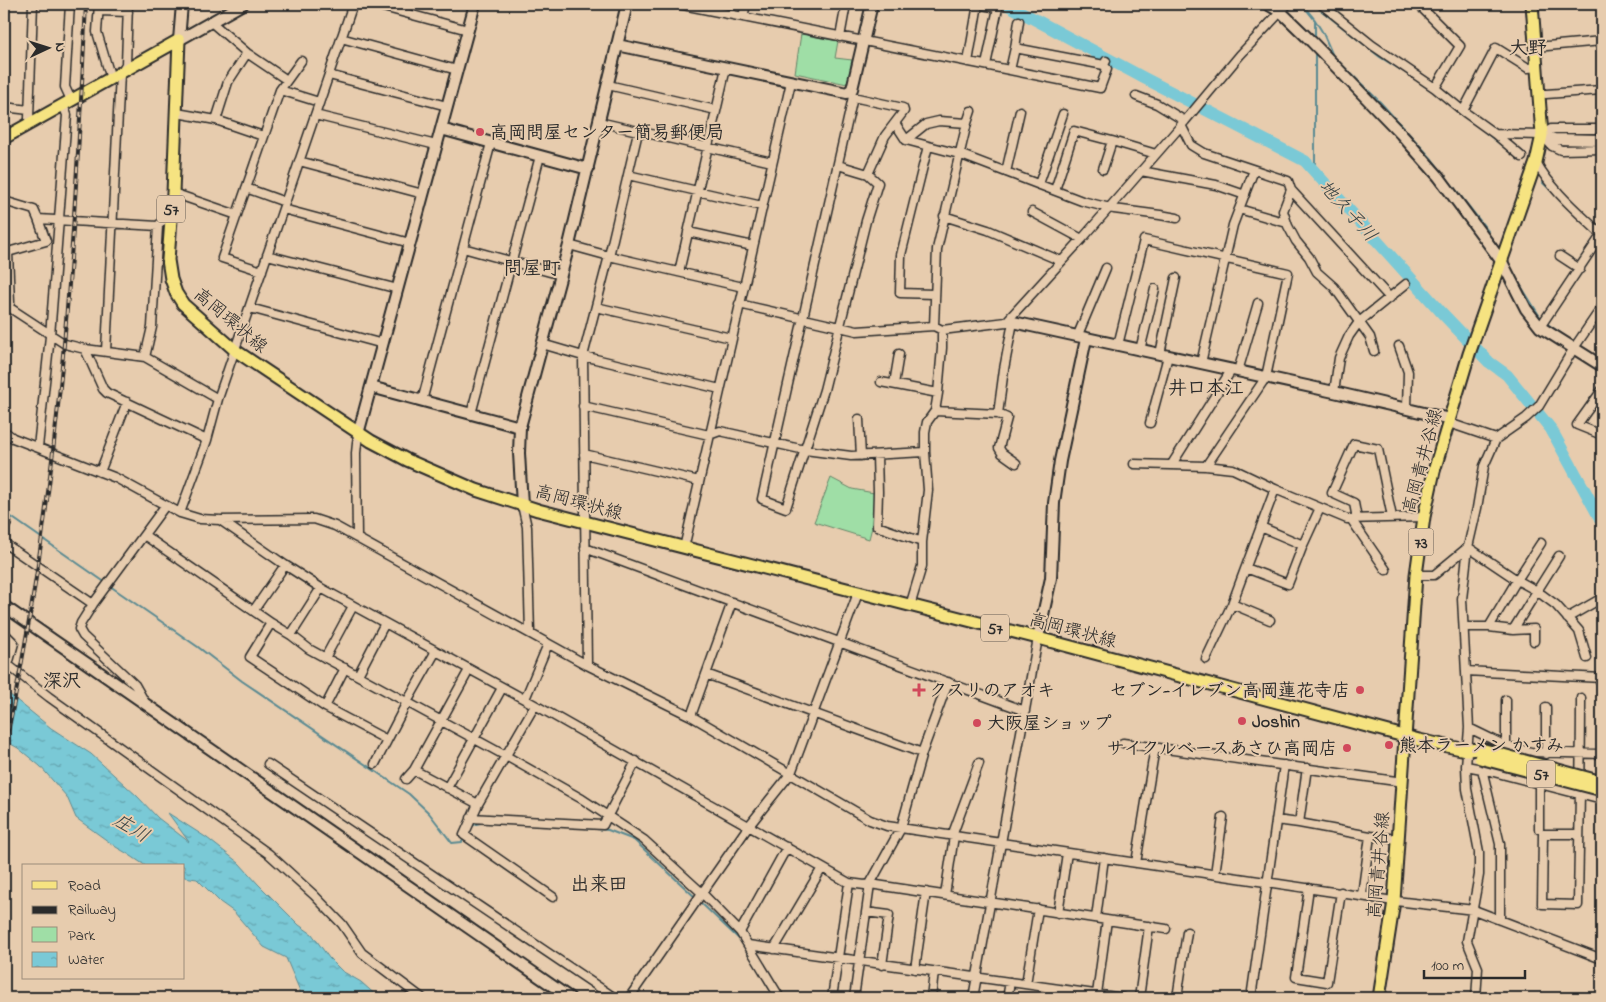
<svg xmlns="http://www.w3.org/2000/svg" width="1606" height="1002" font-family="'Indie Flower','Klee One',sans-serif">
  <defs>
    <pattern id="water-ripples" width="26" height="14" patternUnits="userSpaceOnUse" patternTransform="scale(1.25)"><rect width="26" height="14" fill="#7ac9d6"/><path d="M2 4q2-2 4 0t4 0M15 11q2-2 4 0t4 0" fill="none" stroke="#64a3ae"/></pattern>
  </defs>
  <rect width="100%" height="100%" fill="#e7ccae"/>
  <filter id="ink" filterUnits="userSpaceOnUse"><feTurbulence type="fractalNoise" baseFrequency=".02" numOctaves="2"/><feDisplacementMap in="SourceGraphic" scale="10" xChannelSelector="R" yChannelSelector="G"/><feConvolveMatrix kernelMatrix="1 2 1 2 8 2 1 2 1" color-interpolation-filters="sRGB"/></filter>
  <g filter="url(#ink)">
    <!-- green -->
    <path fill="#9fdea6" stroke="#658468" d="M801 34 838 41 835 58 852 60 847 84 795 73Z
      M831 478 852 489 874 493 872 527 869 539 814 522Z"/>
    <!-- water -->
    <path fill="url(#water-ripples)" stroke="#5a8a92" d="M4 690 51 728 91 754 137 796 158 818 189 842 168 813 207 838 239 863 258 884 299 925 312 934 329 958 342 971 361 982 379 998H368L362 993V998H303L286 958 264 947 234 912 220 902 197 879 184 877V866H146L128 854 116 847 76 818 67 797 40 766 18 748 4 740Z"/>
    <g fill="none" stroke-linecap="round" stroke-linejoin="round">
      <!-- stream -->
      <path stroke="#5a8a92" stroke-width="2" d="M1302 4 1315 20V39
        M1313 4 1380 57 1417 80
        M1315 20 1323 33 1333 56 1380 102 1432 159 1488 231
        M1471 121 1514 155
        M1315 171V51
        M1543 183 1556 195
        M1516 278 1542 320
        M1546 323 1569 339
        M4 505 7 514 106 583
        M110 586 198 647 242 681 409 794 429 813 452 843 462 842 465 837
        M560 826 608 830 634 840 696 898
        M471 827 476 824 486 822
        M699 901 741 941
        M755 964 775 998"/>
      <!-- river -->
      <path stroke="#7ac9d6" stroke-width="12" d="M1006 4 1144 78 1305 161 1443 314 1489 362 1507 375 1551 429 1602 522"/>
      <!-- street casing -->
      <g stroke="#2b2b2b" stroke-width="11">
        <path id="street" d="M70 4 65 87 71 100
          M99 4 97 32 111 79
          M372 4 468 30
          M678 4 1100 88 1107 69 1104 65 1106 61
          M977 4 998 8 999 4
          M1321 4 1372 45 1435 88 1463 111 1495 134 1542 135 1551 129H1602
          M1418 4 1460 46 1435 88
          M99 11 128 12
          M743 17 746 4
          M210 21 247 53 287 80
          M840 37 846 4
          M341 38 457 70
          M1536 47 1602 41
          M1015 48 1019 21
          M968 62 978 4
          M986 65 998 8
          M1010 70 1015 48 1104 65
          M329 75 447 106
          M608 85 716 110
          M280 90 319 102
          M1546 94 1602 90
          M1136 96 1157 104 1185 121
          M853 97 903 108 904 111 885 136 868 174
          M4 107 29 110
          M1463 111 1496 48 1528 68 1538 67
          M177 113 216 120 263 136
          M315 115 436 145
          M216 120 228 82 247 53
          M31 122 29 118 33 4
          M599 122 772 162
          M895 123 906 140 959 154 1082 201 1114 209 1160 215 1177 218
          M1181 125 1191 145 1204 153 1288 181 1291 190 1283 211 1288 226 1296 241 1309 257 1317 272 1334 287 1370 337 1374 351
          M1495 134 1522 157
          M1543 136 1552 146 1561 150 1602 149
          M906 140 926 124 939 121 967 123
          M1112 141 1156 154
          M928 146 901 255 900 293 934 294
          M299 161 423 194
          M1536 162C1552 191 1578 212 1602 235
          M838 165 868 174 878 183 866 221 824 390 786 508 762 499 853 97 850 91
          M1141 171 1216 185 1245 195
          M1006 172 1020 111
          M628 175 762 206
          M1039 184 1063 114
          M246 188 285 202
          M1055 190 1074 131 1112 141 1103 169
          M1291 190 1390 298
          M173 193 237 215
          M4 201 34 210 38 219
          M283 209 410 243
          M1239 209 1287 223
          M1032 212 1082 239
          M944 216 988 230 1061 261
          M688 232 753 246
          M569 245 609 256 743 287
          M463 248 561 275
          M267 255 398 289
          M1560 256 1580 269
          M262 271 222 258 280 90 301 61
          M679 272 726 68
          M4 304 65 344 85 349 145 357 218 399
          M739 304 857 331 934 326 942 330 1006 322H1013L1004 369 998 414
          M8 307 10 303 8 252 46 241 38 219 158 226
          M596 307 731 338
          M250 308 383 344
          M1006 322 1082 239 1185 121 1240 55 1288 4
          M934 326 937 249 967 123 971 111
          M1540 327 1602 234
          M1077 337 1106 268
          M542 344 583 356 720 389
          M1118 345 1144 240 1288 273 1266 377 1206 466
          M1399 346 1408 372 1407 408
          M85 349 103 389 107 393 207 440
          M1140 350 1155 289
          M106 351 120 74 126 64 128 4
          M1160 354 1176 278
          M145 357 152 327 158 226 171 211
          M1201 363 1233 225 1254 170
          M1238 371 1258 303
          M881 382 938 393
          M894 384 899 354
          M1602 390 1577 425 1602 435
          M1334 392 1339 358 1349 336 1359 322 1406 284
          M422 401 491 143
          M583 406 709 435 720 431 805 450 851 456 925 452
          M935 411 998 414 1007 418 999 448 1002 453 1016 463
          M471 414 540 156
          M859 419 861 456
          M1150 423 1168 356
          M1449 423 1496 439
          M4 431 13 438 116 478 180 513 200 519 220 520 314 519 335 526 587 665 691 716 870 820 887 826 1387 900 1474 910 1602 959
          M38 447 50 336 67 115 63 105
          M584 454 699 481
          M877 455 878 492 877 526 922 542
          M1134 464 1206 466 1233 469 1275 489 1347 519 1424 517
          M1172 464 1232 369
          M100 472 127 402
          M522 505 527 527 530 633
          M180 513 207 440 218 399 353 4
          M4 515 7 523 4 529
          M1351 519 1386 570
          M1357 519 1354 503 1332 493 1354 444 1378 449 1392 517
          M220 520 285 565 321 588 535 705 849 883 865 885 870 884 901 828 922 753 948 682
          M1261 527 1303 545
          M144 535 271 623 291 635 309 649 506 756 582 799 644 840 702 893 740 932 780 998
          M357 538 356 453 358 434
          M4 543 93 604
          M1541 543 1517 580 1537 591 1559 556
          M585 548 1025 711
          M684 548 791 82
          M1246 568 1288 584 1303 545 1320 508
          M1416 575H1434L1468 547
          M1232 604 1270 620
          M910 606 922 566V542L928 490 925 452V432L927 422 935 411 938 393 942 348V330
          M254 610 285 565
          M1567 618 1602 598
          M271 623 250 657 325 707 387 740
          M1464 627H1489L1517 580 1468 547
          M1489 627 1513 630 1537 591 1556 605 1579 631 1587 658
          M1513 630 1534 629V641
          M4 633 14 643 8 665 49 697 269 854 314 895 342 924 362 953 422 998
          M291 635 321 588
          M325 658 353 606
          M1206 659 1232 604 1275 489
          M587 665 583 356 609 256 638 132
          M1466 671 1602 678
          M706 674 922 753
          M358 675 385 623
          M525 699 548 644
          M1506 700V746
          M144 701 135 685 83 636 79 629 81 623 93 604 165 506
          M325 707 345 668
          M691 716 732 602
          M1469 728 1506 746 1531 752 1602 754
          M1123 743 1403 782
          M1546 754V707
          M268 764 615 998
          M375 764 407 702 436 651
          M1466 766 1482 769 1500 844V920
          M1482 769 1602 800
          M414 770 478 804 535 705
          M406 779 414 770 469 670
          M447 788 502 688
          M478 804 464 835 553 897
          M471 818 603 825 636 761
          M1276 820 1299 823 1307 768
          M1299 823 1370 836 1362 895
          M1539 829V784
          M1579 834H1543L1542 904 1578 905C1579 836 1581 767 1581 698
          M952 836 979 763
          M1370 836 1399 839
          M1136 863 1155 747
          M1215 874 1223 817
          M1309 888 1296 977 1327 982 1341 892
          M945 895 954 836
          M866 912 889 915 882 965
          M1058 913 1067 853
          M1096 918 1104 858
          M740 932 787 847
          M748 945 1123 998
          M774 949 822 868
          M915 969 926 892
          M1026 984 1038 909
          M1097 994 1107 920
          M629 998 748 827 791 773 858 593
          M832 998 849 883
          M854 998 870 884 1166 929
          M931 998 934 972
          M973 998 1038 638
          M1007 998 1010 982
          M1043 998 1044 987
          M1139 998 1149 926
          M1177 998 1187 932
          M1251 998 1284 765
          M1476 998 1478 968 1467 941 1479 875V852L1467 789 1466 766 1469 728 1462 599 1468 547 1477 508 1484 466 1496 439 1526 418 1539 406 1574 348 1602 307"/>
      </g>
      <!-- secondary casing -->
      <g stroke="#2b2b2b" stroke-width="14">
        <path id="secondary" d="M1267 4 1281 12 1312 42 1401 134 1439 177 1502 262 1526 309 1540 327 1602 366
          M179 40 243 4
          M179 40 182 4
          M617 45 847 93 852 89 872 4
          M441 129 588 169
          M1542 135 1554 139 1602 140
          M1013 322 1334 392 1450 419
          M371 387 520 427
          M358 434 475 4
          M522 505 519 453 520 427 569 245 627 4
          M4 606 570 998
          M1038 638 1051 578 1054 503 1060 461 1086 339"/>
      </g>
      <!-- primary casing -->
      <g stroke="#2b2b2b" stroke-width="15">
        <path id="primary" d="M179 40 173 193 168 260 171 279 176 293 183 304 236 351 371 441 407 460 476 490 538 510 1038 638 1419 740 1466 750 1481 749
          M4 138 179 40
          M1379 998 1394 901 1416 575 1424 517 1434 471 1469 354 1536 162 1542 135 1532 4"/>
      </g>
      <!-- street -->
      <use href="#street" stroke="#e7ccae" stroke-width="8"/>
      <!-- secondary -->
      <use href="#secondary" stroke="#e7ccae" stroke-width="10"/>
      <!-- primary -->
      <use href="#primary" stroke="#f6e381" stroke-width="11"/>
      <!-- rail casing -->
      <g stroke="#2b2b2b" stroke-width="4">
        <path id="rail" d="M4 750C58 506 74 253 86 4"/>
      </g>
      <!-- rail -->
      <use href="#rail" stroke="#e7ccae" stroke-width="2" stroke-dasharray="5.5" stroke-linecap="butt"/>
      <!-- primary-bridge casing -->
      <g stroke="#2b2b2b" stroke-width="15" stroke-linecap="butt">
        <path id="primary-bridge" d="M1481 749 1602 782
          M1480 758 1602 790"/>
      </g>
      <!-- primary-bridge -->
      <use href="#primary-bridge" stroke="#f6e381" stroke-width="11"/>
    </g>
  </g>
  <!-- markers -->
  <g fill="#d1495b" stroke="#e7ccae" stroke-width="2">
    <circle cx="480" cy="132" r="5"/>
    <path d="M916.5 682.5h5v5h5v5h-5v5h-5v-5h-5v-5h5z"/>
    <circle cx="1360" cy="690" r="5"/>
    <circle cx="1242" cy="721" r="5"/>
    <circle cx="977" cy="723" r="5"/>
    <circle cx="1389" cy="745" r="5"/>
    <circle cx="1347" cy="748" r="5"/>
  </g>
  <g text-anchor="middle" stroke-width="4" stroke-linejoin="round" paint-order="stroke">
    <!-- shield labels -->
    <g fill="#e7ccae" stroke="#635b52" stroke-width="1">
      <rect x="157" y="195.5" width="28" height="27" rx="4"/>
      <rect x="1408.5" y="528.5" width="25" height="27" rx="4"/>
      <rect x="981" y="614.5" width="28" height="27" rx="4"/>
      <rect x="1527" y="760.5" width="28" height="27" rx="4"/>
    </g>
    <g font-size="16" font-weight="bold" fill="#2b2b2b">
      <text x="171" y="215">57</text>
      <text x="1421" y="548">73</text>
      <text x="995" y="634">57</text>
      <text x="1541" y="780">57</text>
    </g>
    <!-- poi labels -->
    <g font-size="18" font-weight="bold" fill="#2b2b2b" stroke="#e7ccae" text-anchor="start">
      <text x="490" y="138">高岡問屋センター簡易郵便局</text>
      <text x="929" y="696">クスリのアオキ</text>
      <text x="1350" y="696" text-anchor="end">セブン-イレブン高岡蓮花寺店</text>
      <text x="1252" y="727">Joshin</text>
      <text x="987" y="729">大阪屋ショップ</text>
      <text x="1399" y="751">熊本ラーメン かすみ</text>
      <text x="1337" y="754" text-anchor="end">サイクルベースあさひ高岡店</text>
    </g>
    <!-- street labels -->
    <g font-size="18" fill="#2b2b2b" stroke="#e7ccae">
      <text transform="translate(231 320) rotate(40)" y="6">高岡環状線</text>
      <text transform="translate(1422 461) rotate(-75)" y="6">高岡青井谷線</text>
      <text transform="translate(579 502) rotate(15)" y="6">高岡環状線</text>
      <text transform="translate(1073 630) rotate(15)" y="6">高岡環状線</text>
      <text transform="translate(1378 865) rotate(-85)" y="6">高岡青井谷線</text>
    </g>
    <!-- neighbourhood labels -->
    <g font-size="19" font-weight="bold" fill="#2b2b2b" stroke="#e7ccae">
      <text x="1528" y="54">大野</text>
      <text x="532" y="274">問屋町</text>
      <text x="1206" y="394">井口本江</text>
      <text x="62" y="687">深沢</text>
      <text x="599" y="890">出来田</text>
    </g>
    <!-- water labels -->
    <g font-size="19" font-style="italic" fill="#374345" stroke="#e7ccae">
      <text transform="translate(1349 210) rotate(48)" y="7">地久子川</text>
      <text transform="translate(132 827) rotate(31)" y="7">庄川</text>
    </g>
  </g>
  <!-- margin -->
  <rect width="1606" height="1002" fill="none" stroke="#e7ccae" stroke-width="20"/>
  <rect x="10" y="10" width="1586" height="982" fill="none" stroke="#2b2b2b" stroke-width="2" filter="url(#ink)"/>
  <!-- legend -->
  <rect x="22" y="864" width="162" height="115" fill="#e7ccae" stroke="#9c8c7a"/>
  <rect x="32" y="881" width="25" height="8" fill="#f6e381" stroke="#9c8c7a"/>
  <text x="68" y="890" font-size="15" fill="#2b2b2b">Road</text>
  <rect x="32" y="906" width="25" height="8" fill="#2b2b2b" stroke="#9c8c7a"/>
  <text x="68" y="914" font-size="15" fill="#2b2b2b">Railway</text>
  <rect x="32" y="927" width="25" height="15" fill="#9fdea6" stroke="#9c8c7a"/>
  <text x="68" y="940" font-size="15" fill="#2b2b2b">Park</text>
  <rect x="32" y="952" width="25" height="15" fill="url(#water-ripples)" stroke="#9c8c7a"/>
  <text x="68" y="964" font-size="15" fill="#2b2b2b">Water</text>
  <!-- north arrow -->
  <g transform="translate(48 48) rotate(86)" stroke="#e7ccae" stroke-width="4" paint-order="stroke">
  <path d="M0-4L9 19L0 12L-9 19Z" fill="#2b2b2b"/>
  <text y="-8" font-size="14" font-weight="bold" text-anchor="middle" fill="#2b2b2b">N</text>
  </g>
  <!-- scale -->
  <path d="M1424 970v8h101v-8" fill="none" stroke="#2b2b2b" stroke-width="2.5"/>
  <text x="1431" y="970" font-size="15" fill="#2b2b2b" stroke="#e7ccae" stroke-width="4" paint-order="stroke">100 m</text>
</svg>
